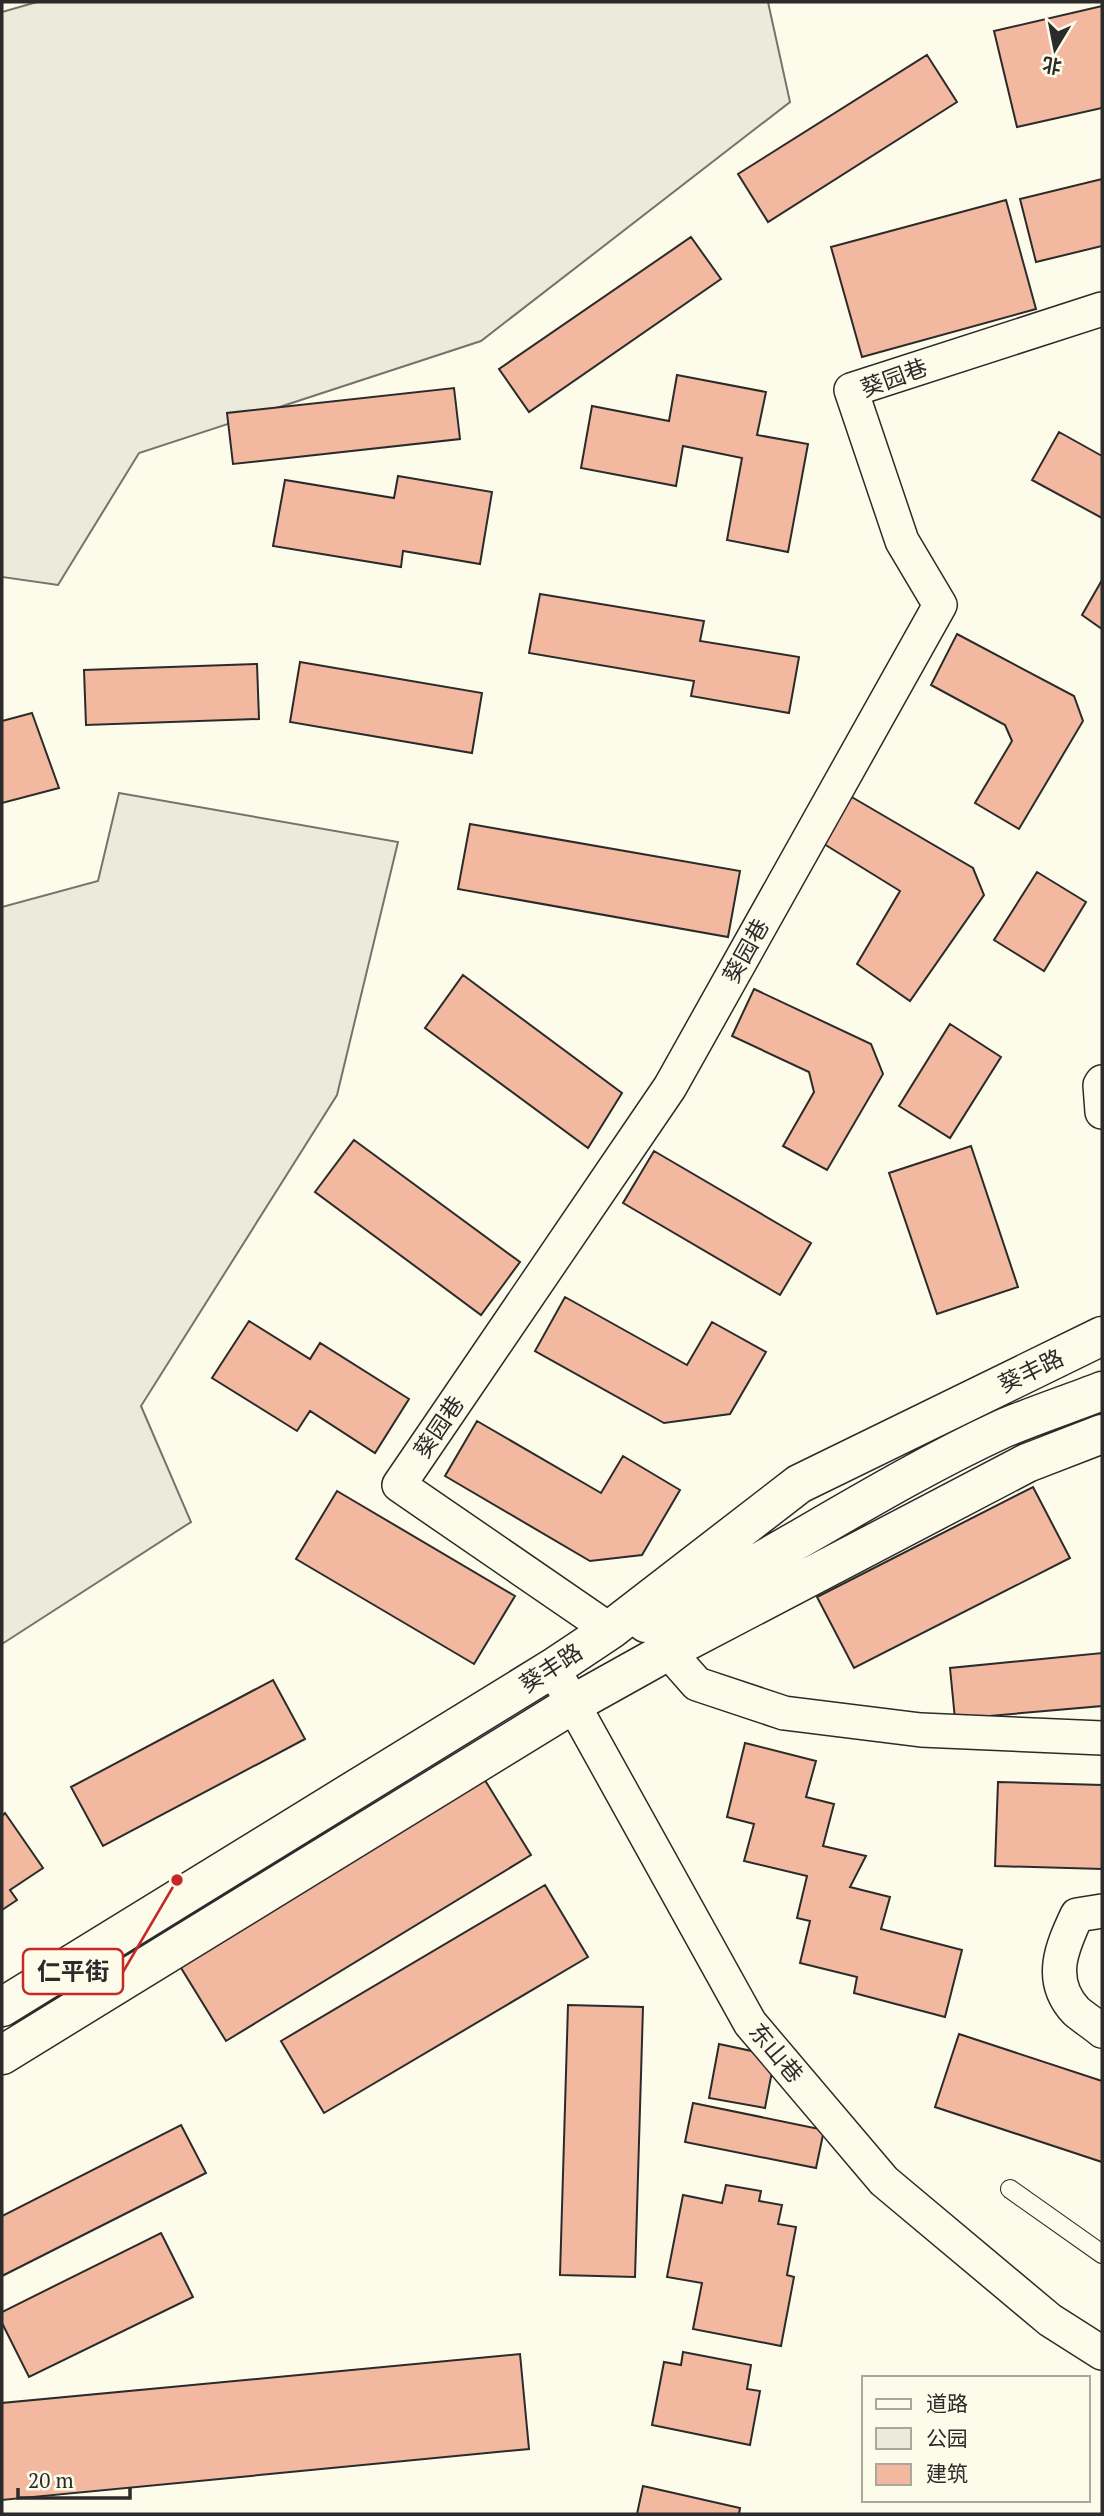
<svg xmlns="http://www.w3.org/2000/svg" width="1104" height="2516" font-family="'PT Serif','Noto Sans SC',serif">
  <rect width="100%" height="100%" fill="#fdfbea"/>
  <!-- green -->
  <path fill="#ecebdb" stroke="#74746e" stroke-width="2" d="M37 2H768L790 102 481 341 139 453 58 585 2 577V12Z
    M119 793 398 842 337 1095 141 1406 191 1522 2 1644V907L98 881Z"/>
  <!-- building -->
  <path fill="#f2b8a0" stroke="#2b2b2b" stroke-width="2" d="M1102 6V108L1017 127 994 31Z
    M927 55 957 102 768 222 738 174Z
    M1102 179V246L1036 262 1020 199Z
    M1006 200 1036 309 862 357 831 247Z
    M691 237 721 279 529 412 499 369Z
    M677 375 766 392 757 435 808 444 788 552 727 540 742 458 683 446 676 486 581 468 592 406 669 421Z
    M454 388 460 439 233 464 227 413Z
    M1059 432 1102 456V518L1032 480Z
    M398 476 492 492 480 564 403 551 401 567 273 546 285 480 394 498Z
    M1102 580V629L1082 615Z
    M540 594 704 621 700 641 799 657 789 713 691 696 694 681 529 653Z
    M957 634 1074 696 1083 721 1019 829 975 803 1012 741 1005 725 931 685Z
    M300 662 482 693 472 753 290 722Z
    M257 664 259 719 86 725 84 670Z
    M32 713 59 788 2 803V721Z
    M850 796 973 868 984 895 910 1001 857 964 900 891 824 844Z
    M470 824 740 871 728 937 458 889Z
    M1037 872 1086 902 1044 971 994 940Z
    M463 975 622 1093 588 1148 425 1028Z
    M754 989 871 1044 883 1074 827 1170 783 1146 814 1092 809 1072 732 1036Z
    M950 1024 1001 1057 950 1138 899 1106Z
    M354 1140 520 1262 481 1315 315 1192Z
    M971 1146 1018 1287 937 1314 889 1173Z
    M654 1151 811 1243 780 1295 623 1203Z
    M565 1297 687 1365 712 1322 766 1352 730 1414 664 1423 535 1351Z
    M249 1321 310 1359 320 1343 409 1399 375 1453 310 1411 297 1431 212 1378Z
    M477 1421 601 1493 623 1456 680 1490 642 1555 590 1561 445 1476Z
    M1033 1487 1070 1558 854 1668 817 1597Z
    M337 1491 515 1596 474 1664 296 1559Z
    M1102 1653V1706L955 1719 950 1668Z
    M273 1680 305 1739 103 1846 71 1787Z
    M745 1743 816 1761 806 1797 834 1804 823 1846 866 1856 850 1887 890 1897 881 1929 962 1950 945 2017 854 1993 857 1977 800 1963 810 1921 797 1918 807 1876 744 1861 754 1824 727 1817Z
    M483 1777 531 1855 226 2041 178 1963Z
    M998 1782 1102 1785V1869L995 1866Z
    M5 1813 43 1868 10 1890 17 1900 2 1910V1816Z
    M545 1885 588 1957 324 2113 281 2041Z
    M568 2005 643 2007 635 2277 560 2275Z
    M959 2034 1102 2081V2162L935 2107Z
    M719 2044 775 2056 765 2108 709 2098Z
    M693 2103 824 2130 816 2168 685 2142Z
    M181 2125 206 2173 2 2276V2216Z
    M726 2185 761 2191 759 2201 782 2205 778 2224 796 2227 787 2275 794 2277 781 2346 693 2329 702 2283 667 2277 683 2195 722 2203Z
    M161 2233 193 2297 29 2377 2 2323V2312Z
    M683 2352 751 2365 747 2389 760 2391 750 2445 652 2425 664 2362 681 2365Z
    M520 2354 529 2449 2 2500V2403Z
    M643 2486 740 2508 739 2514H637Z"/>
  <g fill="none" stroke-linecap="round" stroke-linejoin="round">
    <!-- service casing -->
    <g stroke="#2b2b2b" stroke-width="20">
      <path id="service" d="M1010 2189 1102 2254"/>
    </g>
    <!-- minor casing -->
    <g stroke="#2b2b2b" stroke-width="36">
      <path id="minor" d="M1102 1082 1100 1085 1102 1112
        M610 1630 399 1485 670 1087 940 605 902 541 851 390 1102 309
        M668 1651 697 1684 784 1713 921 1730 1102 1738
        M553 1668 750 2023 884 2181 1050 2320 1102 2353
        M1102 1911 1077 1915C1062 1947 1047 1980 1076 2011 1084 2018 1094 2024 1102 2031"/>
    </g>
    <!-- secondary casing -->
    <g stroke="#2b2b2b" stroke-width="41">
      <path id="secondary" d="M646 1623C768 1563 879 1486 1002 1429 1035 1415 1069 1404 1102 1391
        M2 2007 553 1668 610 1630 799 1484 1102 1336
        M2 2055 573 1704 668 1651 1027 1463 1102 1434"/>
    </g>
    <!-- service -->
    <use href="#service" stroke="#fdfbea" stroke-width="18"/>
    <!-- minor -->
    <use href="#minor" stroke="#fdfbea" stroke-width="33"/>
    <!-- secondary -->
    <use href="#secondary" stroke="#fdfbea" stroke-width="38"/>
  </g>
  <g text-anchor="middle" stroke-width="5" stroke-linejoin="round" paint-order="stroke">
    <!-- street labels -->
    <g font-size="23" fill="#2b2b2b" stroke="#fdfbea">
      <text transform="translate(894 378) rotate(-20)" y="8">葵园巷</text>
      <text transform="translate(746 951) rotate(-61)" y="8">葵园巷</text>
      <text transform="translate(1031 1371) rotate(-26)" y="8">葵丰路</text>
      <text transform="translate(439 1427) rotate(-56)" y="8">葵园巷</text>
      <text transform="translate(551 1668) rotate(-33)" y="8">葵丰路</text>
      <text transform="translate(776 2053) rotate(50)" y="8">东山巷</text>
    </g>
  </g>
  <!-- callouts -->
  <path fill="none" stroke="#c62828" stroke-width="2.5" d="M177 1880L123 1972"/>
  <circle fill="#c62828" stroke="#fdfbea" stroke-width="2.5" cx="177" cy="1880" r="7"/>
  <rect fill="#fdfbea" stroke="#c62828" stroke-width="2.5" x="23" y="1949" width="100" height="45" rx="7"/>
  <g font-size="24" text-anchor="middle" font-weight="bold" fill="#2b2b2b">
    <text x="73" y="1980">仁平街</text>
  </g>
  <!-- border -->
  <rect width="1104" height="2516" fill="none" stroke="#2b2b2b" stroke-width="7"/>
  <!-- legend -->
  <rect x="862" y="2376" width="228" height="126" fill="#fdfbea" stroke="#a9a89e" stroke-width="2"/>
  <rect x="876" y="2399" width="35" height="10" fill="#fdfbea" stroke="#a9a89e" stroke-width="2"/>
  <text x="926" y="2411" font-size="21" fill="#2b2b2b">道路</text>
  <rect x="876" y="2428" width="35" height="21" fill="#ecebdb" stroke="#a9a89e" stroke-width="2"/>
  <text x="926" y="2446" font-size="21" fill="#2b2b2b">公园</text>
  <rect x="876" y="2464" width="35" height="21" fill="#f2b8a0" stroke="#a9a89e" stroke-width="2"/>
  <text x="926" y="2481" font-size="21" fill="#2b2b2b">建筑</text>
  <!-- north arrow -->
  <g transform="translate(1055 49) rotate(190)" stroke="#fdfbea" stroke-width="5" paint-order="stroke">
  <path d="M0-5L12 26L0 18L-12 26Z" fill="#2b2b2b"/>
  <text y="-10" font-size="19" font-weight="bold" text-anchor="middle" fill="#2b2b2b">北</text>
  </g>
  <!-- scale -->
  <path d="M18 2488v10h112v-10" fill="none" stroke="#2b2b2b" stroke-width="3.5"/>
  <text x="28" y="2488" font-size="21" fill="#2b2b2b" stroke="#fdfbea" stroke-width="5" paint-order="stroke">20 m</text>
</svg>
